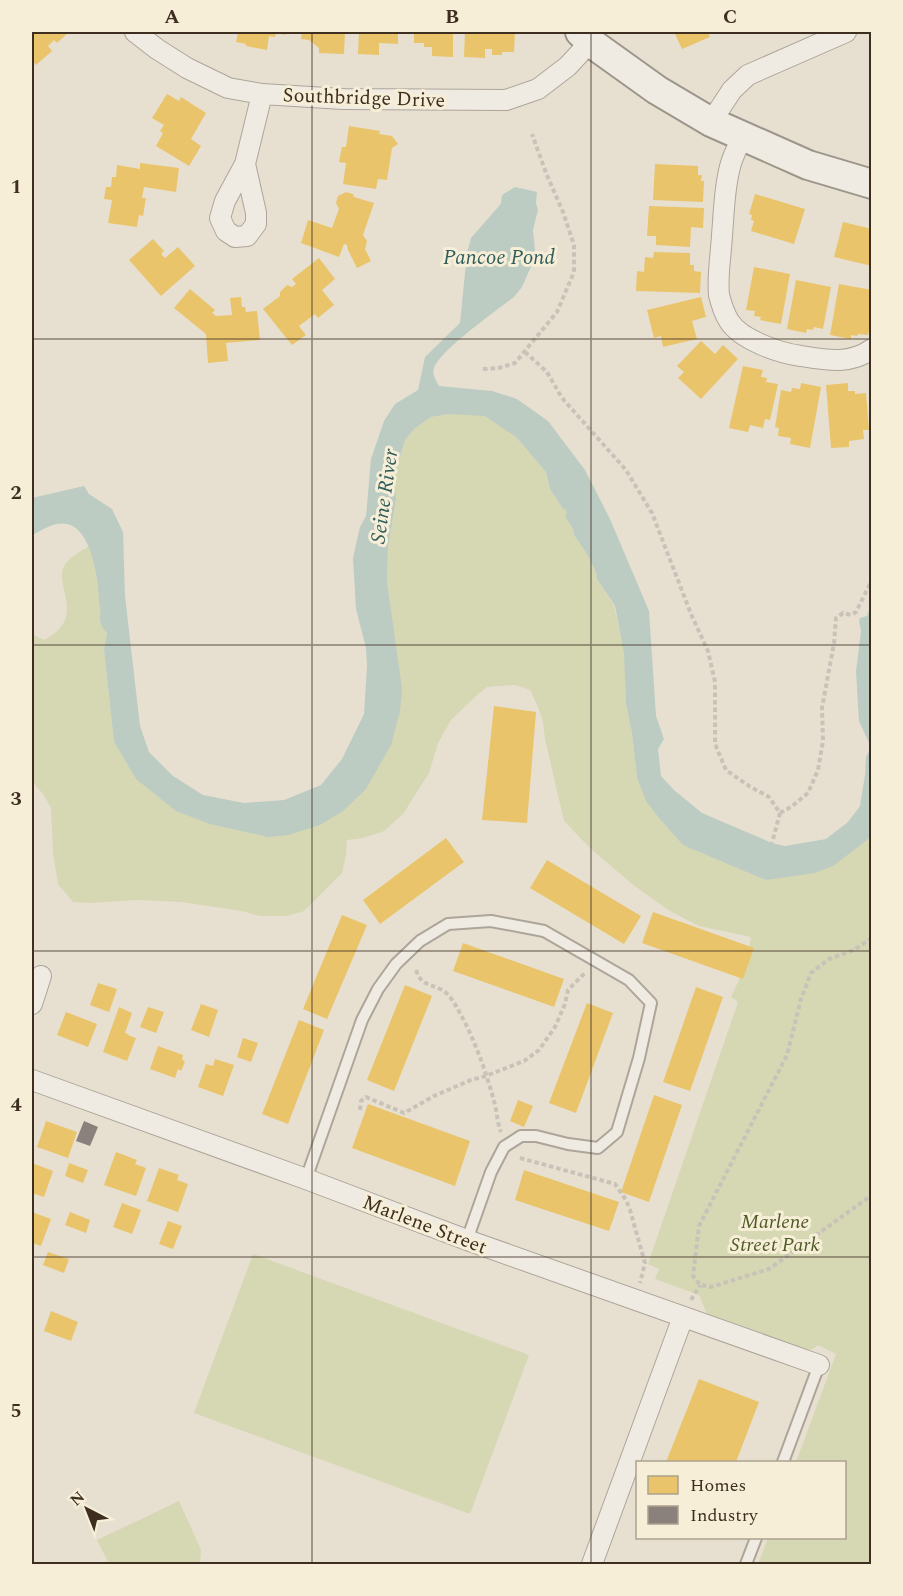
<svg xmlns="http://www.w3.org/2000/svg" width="903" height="1596" font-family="Spectral,serif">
  <rect width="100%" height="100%" fill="#e7e0d1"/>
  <!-- green -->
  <path fill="#d6d7b3" d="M450 414 485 415 516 437 546 472 550 489 563 509 565 508 567 513 565 516 574 531V535L587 554 596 572 597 579 614 606 625 653 626 704 632 733 637 778 766 880 871 820V1564H758L768 1538H844V1462H796L836 1354 818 1345 813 1349 807 1350 707 1314 699 1295 655 1279 659 1269 648 1264 738 1002 731 997 746 965 751 937 699 926 668 910 632 884 591 849 564 821 545 739 543 722 538 707 530 690 515 685 487 687 477 695 451 720 438 743 429 773 403 814 384 831 363 838 347 840 346 855 342 873 304 911 287 916H260L242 911 181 902 137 900 90 903 73 902 58 884 53 853 51 808 43 794 32 781V634L44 640C90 616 50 584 66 563 72 556 81 551 89 546L94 563 101 608 100 624 107 633 104 650 114 742 136 779 288 835 401 689 387 581 388 547 396 499 395 474 405 440 414 429 431 417Z
    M253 1254 529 1355 470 1514 194 1413Z
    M179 1501 201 1550 200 1564H109L97 1540Z"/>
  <!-- water -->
  <path fill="#bcccc2" d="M515 187 537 192 536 203 538 210 533 230 535 250 534 260 522 287 514 297C498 309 439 351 434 368 432 375 436 380 439 386L492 391 517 399 548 421 585 470 610 519 649 611 656 716 664 739 658 749 661 776 674 790 702 813 772 843 785 846 826 839 848 822 860 806 865 775 866 757 871 747 859 721 856 671 861 631 859 621 860 618 867 616 871 604V835L867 840 833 866 815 873 766 880 683 845 659 818 646 801 637 778 632 733 626 704 624 653 615 606 597 579 596 572 587 554 574 535V531L565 516 567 513 565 509H563L550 489 546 472 516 437 485 416 450 414 431 417 414 429 405 440 395 474 396 499 388 547 387 581 402 689 400 711 391 745 366 789 343 811 320 825 288 835 268 837 210 824 176 811 136 779 114 742 104 650 107 633C105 631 103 628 101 625 99 620 101 613 100 607 98 583 93 517 57 524 49 525 39 532 32 535V498L84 486 89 494 112 509 123 532 125 596 140 726 149 752 173 776 203 795 244 803 284 800 321 785 342 759 364 714 367 666 366 648 356 609 353 558 360 527 366 516 371 459 384 421 395 404 418 390 425 357 460 323 467 253 471 238 499 206 501 203 502 195Z"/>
  <!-- homes -->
  <path fill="#e9c46a" d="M32 32H66L68 33 57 43 54 40 48 46 52 51 36 65 32 60Z
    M238 32H286V35L276 33 275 37 269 36 267 50 246 46V44L236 42Z
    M302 32H345L344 54 319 53V48L309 40 301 39Z
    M359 32H398V44L379 43V55L358 54Z
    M414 32H453V57L432 56V47H424V43H414Z
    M465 32H515L514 52H502V55H492V49H485V58L464 57Z
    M674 32H708L710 37 682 49Z
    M167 94 179 101 181 97 206 113 191 139 201 146 189 166 156 146 163 133 160 131 164 125 152 118Z
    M349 126 380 131 379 134 392 136 398 144 392 148 387 180 378 179 376 189 343 184 346 163 339 162 342 147H346Z
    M140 163 179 168 176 192 144 187 142 198H146L143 216 139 215 137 227 108 223 112 200 104 199 106 187H111L112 177H116L117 165 140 169Z
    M655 164 698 166V175H702L701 181H704L703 202 653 200Z
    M346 192 353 194 354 197 374 203 363 235 367 241 365 249 371 261 357 268 348 250 347 245 344 244 339 257 301 243 308 220 332 228 339 209 336 203 338 196Z
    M755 194 805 209 794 244 751 231 754 221 751 220 752 215 749 214Z
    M649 206 704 208 703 228 691 227 690 247 656 245V236H647Z
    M843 222 872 229V266L834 257Z
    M153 239 164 251 161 254 165 258 178 247 195 266 161 296 129 260Z
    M654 252 690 253V265H694V271L701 272 700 293 636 291 637 271 644 272 645 257 653 258Z
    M319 258 335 279 322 290 334 305 318 318 315 314 299 326 306 335 292 345 263 309 280 296V292L287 285 292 287 296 284 292 279Z
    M754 267 790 274 781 324 760 320 761 317 754 316 755 311 746 310Z
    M796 280 831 287 823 329 814 327 813 330 807 329 806 333 787 329Z
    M839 284 872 290V318L868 335 858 334 857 336 851 335V339L830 335Z
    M190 289 215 310 212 313 216 316 232 315 230 298 241 297 242 307H245L246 312 257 311 260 340 226 343 228 361 208 363 206 334 174 308Z
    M701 297 706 317 692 321 697 339 663 347 661 336 654 338 647 310Z
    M701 341 715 354 723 345 738 359 701 399 678 378 684 372 677 366Z
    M743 366 763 370 761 377 767 378 766 382 778 384 770 420 765 419 763 428 750 425 748 432 729 428Z
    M801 383 821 387 810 448 790 444 791 438 778 436 779 428 775 427 781 390 791 392 792 388 800 389Z
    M848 383V391H855V394L866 393 869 430H863L864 439 849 441V447L831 448 826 385Z
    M494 706 536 712 527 823 482 820Z
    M446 838 464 862 380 924 363 900Z
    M547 860 641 916 624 944 530 888Z
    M653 912 754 948 743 979 642 943Z
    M342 915 367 925 327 1019 303 1009Z
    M463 943 564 979 554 1007 453 971Z
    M98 983 117 989 109 1012 90 1005Z
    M405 985 432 996 394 1091 367 1080Z
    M696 987 723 997 690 1091 663 1082Z
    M587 1003 613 1013 576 1113 549 1103Z
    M201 1004 218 1010 209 1037 191 1030Z
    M119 1007 132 1013 125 1033H126L130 1036 136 1038 127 1061 103 1052Z
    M148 1007 164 1012 156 1033 140 1027Z
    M66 1012 97 1024 88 1047 57 1035Z
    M299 1020 324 1030 288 1124 262 1114Z
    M243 1038 258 1043 251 1062 237 1057Z
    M158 1046 183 1055 182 1059 185 1062 181 1071 178 1069 175 1078 150 1069Z
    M215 1059 234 1065 223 1096 198 1087 206 1064 213 1066Z
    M654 1095 682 1105 649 1202 621 1192Z
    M518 1100 533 1106 524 1127 510 1121Z
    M368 1104 470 1141 455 1186 352 1148Z
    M46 1121 77 1132 68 1158 37 1147Z
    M116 1152 137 1160 135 1164 146 1168 136 1196 104 1185Z
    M32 1163 53 1171 44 1197 32 1193Z
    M69 1163 88 1170 83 1183 65 1176Z
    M159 1168 179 1175 177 1180 188 1184 178 1212 147 1201Z
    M524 1170 619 1202 609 1231 515 1200Z
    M122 1203 141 1210 132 1234 113 1227Z
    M32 1212 51 1219 41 1246 32 1243Z
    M70 1212 90 1220 86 1233 65 1225Z
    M168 1221 182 1226 173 1249 159 1244Z
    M48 1252 69 1259 64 1273 43 1265Z
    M51 1311 78 1322 71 1341 44 1331Z
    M699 1379 759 1402 736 1462H666Z"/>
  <!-- industry -->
  <path fill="#8a817c" d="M84 1121 98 1127 90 1146 76 1141Z"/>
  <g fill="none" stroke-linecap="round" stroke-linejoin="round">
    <!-- lane casing -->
    <g stroke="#ada599" stroke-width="14">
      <path id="lane" d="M306 1179 362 1020 378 989 396 964 420 941 448 924 491 921 544 931 629 980 651 1003 639 1058 617 1132 598 1148 568 1144 536 1136H521L504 1147 491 1172 467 1240
        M783 1462 819 1365
        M746 1564 756 1538"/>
    </g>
    <!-- street casing -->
    <g stroke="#ada599" stroke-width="22">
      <path id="street" d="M135 32 157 49 187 68 228 88 262 94 343 99 506 100 538 89 568 66 590 42
        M711 122 732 90 748 75 846 32
        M742 137C738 147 732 157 730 167 724 189 724 213 722 235 721 255 717 276 719 295 721 303 724 313 729 321 741 340 779 353 801 356 826 360 850 365 872 349
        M245 164 256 213V224L247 236 235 237 226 231 220 218 225 201 245 164 262 94
        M32 1004 41 976
        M32 1080 306 1179 467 1240 819 1365
        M592 1564 683 1317"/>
    </g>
    <!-- secondary casing -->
    <g stroke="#9c958a" stroke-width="32">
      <path id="secondary" d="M580 32 590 42 657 90 711 122 808 165 872 184"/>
    </g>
    <!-- path -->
    <path stroke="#c8c2b9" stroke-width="4" stroke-dasharray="4.5 3" stroke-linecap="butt" d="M525 352 547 372 562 398 626 470 652 513 691 614 708 651 715 682V744L726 770 749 786 769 797 780 813 772 843
      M483 369 499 368 515 363 557 312 574 272V245L563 212 546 173 532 134
      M780 813 791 807 808 793 818 770 823 741 822 708 834 643 836 618 843 613 851 615 856 612 872 580
      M872 938 854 950 829 959 811 973 801 999 787 1055 699 1226 693 1276 700 1285 711 1287 769 1269 872 1195
      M416 970C421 985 428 983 440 989 447 992 452 999 456 1006 473 1035 485 1068 494 1101 497 1111 497 1122 501 1132
      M360 1110 361 1101 366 1097 404 1113 434 1096 471 1080 486 1076 524 1061 539 1050 555 1027 565 1004 568 990 586 972
      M520 1158 615 1184 626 1200 630 1210 645 1263 640 1283
      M691 1300 700 1285"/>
    <!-- lane -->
    <use href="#lane" stroke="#efebe3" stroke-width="10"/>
    <!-- street -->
    <use href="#street" stroke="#efebe3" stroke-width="20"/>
    <!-- secondary -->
    <use href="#secondary" stroke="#efebe3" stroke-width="28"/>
  </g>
  <!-- grid -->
  <path fill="none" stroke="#3d2e20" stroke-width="1.5" stroke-opacity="0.55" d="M312 32V1564M591 32V1564M32 339H872M32 645H872M32 951H872M32 1257H872"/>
  <g text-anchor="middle" stroke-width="6" stroke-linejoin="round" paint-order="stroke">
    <!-- street labels -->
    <g font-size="20" fill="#3d2e20" stroke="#f7eed8">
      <text transform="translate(364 97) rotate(2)" y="7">Southbridge Drive</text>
      <text transform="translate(425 1224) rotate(21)" y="7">Marlene Street</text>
    </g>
    <!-- park labels -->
    <g font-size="20" font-style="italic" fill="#4d5a26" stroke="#f7eed8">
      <text x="775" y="1228">Marlene<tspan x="775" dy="23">Street Park</tspan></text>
    </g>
    <!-- water labels -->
    <g font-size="21" font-style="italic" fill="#2f5d5a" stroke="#f7eed8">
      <text x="499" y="264">Pancoe Pond</text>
      <text transform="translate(384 496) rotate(-82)" y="7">Seine River</text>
    </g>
  </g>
  <!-- border -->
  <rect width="903" height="1596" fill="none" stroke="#f7eed8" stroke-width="66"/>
  <!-- legend -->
  <rect x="636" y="1461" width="210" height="78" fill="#f7eed8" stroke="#ada18e" stroke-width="1.5"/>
  <rect x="648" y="1476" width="30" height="18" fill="#e9c46a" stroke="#ada18e" stroke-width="1.5"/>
  <text x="690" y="1491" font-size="18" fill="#3d2e20">Homes</text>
  <rect x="648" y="1506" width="30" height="18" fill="#8a817c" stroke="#ada18e" stroke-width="1.5"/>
  <text x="690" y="1521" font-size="18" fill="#3d2e20">Industry</text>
  <!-- north arrow -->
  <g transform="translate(87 1509) rotate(318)" stroke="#f7eed8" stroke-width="4.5" paint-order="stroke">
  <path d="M0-4.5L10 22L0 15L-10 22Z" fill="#3d2e20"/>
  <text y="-9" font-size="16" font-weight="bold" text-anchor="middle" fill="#3d2e20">N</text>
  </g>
  <rect x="33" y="33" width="837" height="1530" fill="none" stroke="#3d2e20" stroke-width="2"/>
  <g font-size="20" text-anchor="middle" font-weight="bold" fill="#3d2e20">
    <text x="172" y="23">A</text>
    <text x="452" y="23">B</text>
    <text x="730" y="23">C</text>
    <text x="16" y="193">1</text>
    <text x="16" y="499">2</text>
    <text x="16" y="805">3</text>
    <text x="16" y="1111">4</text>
    <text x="16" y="1417">5</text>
  </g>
</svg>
